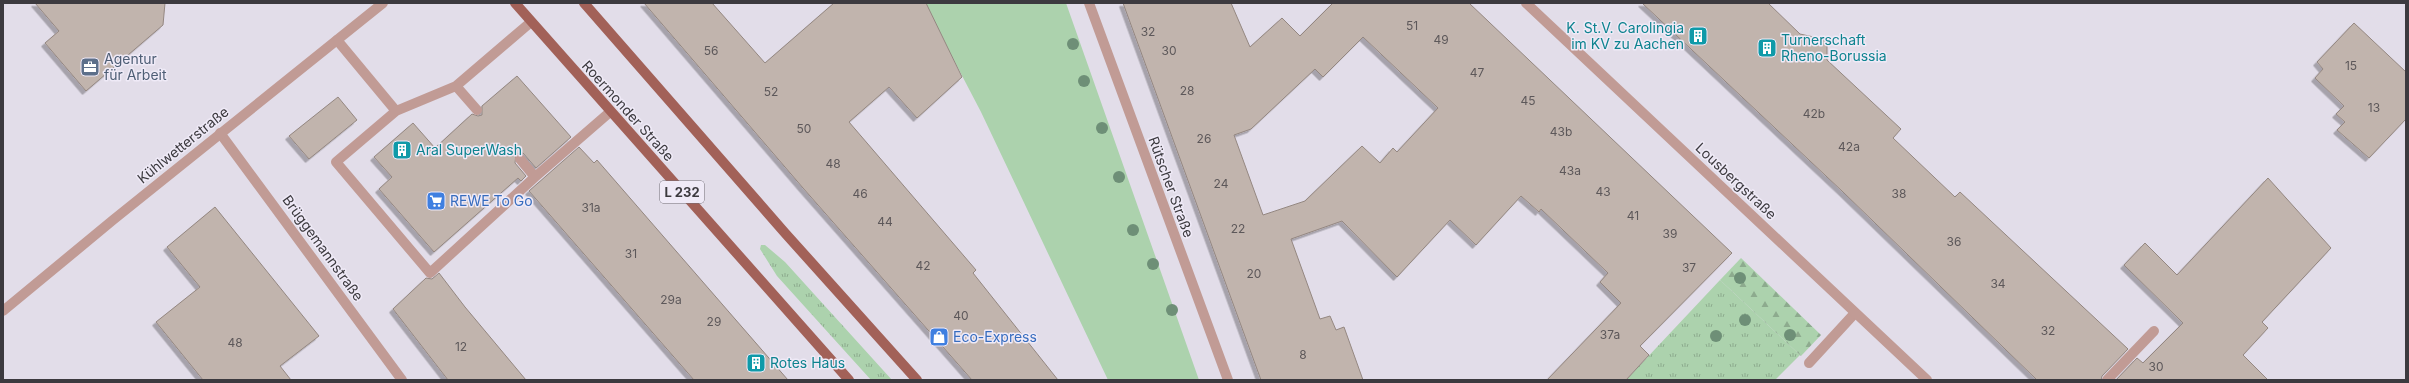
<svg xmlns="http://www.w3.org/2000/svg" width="2409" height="383" font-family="Inter,sans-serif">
  <defs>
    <pattern id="grass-tufts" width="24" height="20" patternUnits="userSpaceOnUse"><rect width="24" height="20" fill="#acd2ad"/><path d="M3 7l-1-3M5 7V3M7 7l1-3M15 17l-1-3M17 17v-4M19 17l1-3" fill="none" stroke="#8dab8e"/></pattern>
    <pattern id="forest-firs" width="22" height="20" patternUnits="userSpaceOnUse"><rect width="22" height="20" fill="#acd2ad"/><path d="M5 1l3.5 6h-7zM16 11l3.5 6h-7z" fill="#8dab8e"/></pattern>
    <filter id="shadow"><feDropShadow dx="-3.5" dy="3.5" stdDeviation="0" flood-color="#0004"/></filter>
  </defs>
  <rect width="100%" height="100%" fill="#e2dde9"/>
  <!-- grass -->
  <path fill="url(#grass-tufts)" d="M761 245H765L785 262 892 380H871L777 276 760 249Z
    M1720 280 1800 355 1775 380H1626Z"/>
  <!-- forest -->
  <path fill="url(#forest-firs)" d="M1741 258 1821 335 1801 356 1720 280Z"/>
  <!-- green -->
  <path fill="#acd2ad" d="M924 3H1066L1199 380H1108L981 112Z"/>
  <!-- building -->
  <path fill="#c1b4ad" stroke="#948781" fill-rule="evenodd" filter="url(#shadow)" d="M35 3H165L163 25 86 91 45 43 59 31Z
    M644 3H712L765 63 834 3H926L962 77 917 118 889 87 849 122 976 270 973 273 1058 380H972L803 188Z
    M1123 3H1231L1250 47 1282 18 1300 36 1333 3H1469L1732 253 1640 346 1649 355 1626 380H1547L1621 303 1600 282 1608 273 1541 209 1539 212 1521 196 1476 245 1450 220 1397 277 1342 221 1291 239 1320 319 1330 316 1336 330 1344 327 1363 380H1261ZM1363 37 1438 108 1397 152 1393 148 1380 163 1362 146 1305 201 1263 215 1234 135 1251 129 1315 69 1323 77Z
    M1642 3H1768L1800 34 1827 40V60L1901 129 1893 138 1955 197 1960 192 2128 349 2102 376 2101 380H2037L1843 192Z
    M2354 23 2406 72V119L2369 158 2337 130 2345 122 2336 114 2344 106 2315 78 2323 69 2317 62Z
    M517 76 571 137 536 168 523 153 516 154 515 163 526 176 521 181 518 178 434 252 379 189 392 177 374 157 413 123 435 148 472 114 478 116 482 115V106Z
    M338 97 357 120 309 159 289 136Z
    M579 147 594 163 597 160 788 380H694L529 191Z
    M2268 178 2331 248 2262 322 2268 328 2243 355 2268 380H2116L2137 358 2143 363 2183 323 2124 265 2145 243 2177 275Z
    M215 207 319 336 280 366 291 380H203L156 322 200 287 167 247Z
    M439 273 465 307 526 380H448L393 309 426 278 432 279Z"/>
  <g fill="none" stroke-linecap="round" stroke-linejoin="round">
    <!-- service -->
    <path stroke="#c19b95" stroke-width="10" d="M337 40 396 111 456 86
      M477 110 456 86 531 22
      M396 111 336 162 430 273 535 177
      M520 159 535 177 610 112
      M1809 363 1855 313
      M2107 380 2154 331"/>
    <!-- minor -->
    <path stroke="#c19b95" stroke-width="10" d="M1089 3 1228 380
      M1526 3 1927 380
      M220 133 402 380"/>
    <!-- tertiary -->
    <path stroke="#c19b95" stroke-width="10" d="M3 311 113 220 383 3"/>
    <!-- primary -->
    <path stroke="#a26158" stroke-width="10" d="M515 3 849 380
      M584 3 785 233 917 380"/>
  </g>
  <!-- trees -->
  <g fill="#6e8f77">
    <circle cx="1073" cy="44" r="6"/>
    <circle cx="1084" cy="81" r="6"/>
    <circle cx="1102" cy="128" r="6"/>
    <circle cx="1119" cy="177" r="6"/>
    <circle cx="1133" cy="230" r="6"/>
    <circle cx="1153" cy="264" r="6"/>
    <circle cx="1740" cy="278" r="6"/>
    <circle cx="1172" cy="310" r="6"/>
    <circle cx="1745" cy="320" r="6"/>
    <circle cx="1790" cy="335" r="6"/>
    <circle cx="1716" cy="336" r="6"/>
  </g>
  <!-- icons -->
  <defs>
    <g id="building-square" transform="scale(1)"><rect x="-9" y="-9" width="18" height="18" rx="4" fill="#0f9aa8" stroke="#efeaf7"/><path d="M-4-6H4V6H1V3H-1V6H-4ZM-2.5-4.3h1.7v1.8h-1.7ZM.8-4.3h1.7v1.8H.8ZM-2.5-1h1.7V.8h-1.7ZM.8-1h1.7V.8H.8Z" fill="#fff"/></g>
    <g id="office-square" transform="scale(1)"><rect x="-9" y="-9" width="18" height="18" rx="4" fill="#5c6f8a" stroke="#efeaf7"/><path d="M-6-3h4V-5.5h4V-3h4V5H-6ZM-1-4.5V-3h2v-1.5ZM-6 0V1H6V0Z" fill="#fff"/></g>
    <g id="supermarket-square" transform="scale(1)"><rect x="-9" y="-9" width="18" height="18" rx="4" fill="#3f7fe0" stroke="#efeaf7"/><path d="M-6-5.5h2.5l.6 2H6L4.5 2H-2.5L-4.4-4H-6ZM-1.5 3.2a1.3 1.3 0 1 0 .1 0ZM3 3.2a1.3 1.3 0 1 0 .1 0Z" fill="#fff"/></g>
    <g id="shop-square" transform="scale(1)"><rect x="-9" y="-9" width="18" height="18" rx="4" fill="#3f7fe0" stroke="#efeaf7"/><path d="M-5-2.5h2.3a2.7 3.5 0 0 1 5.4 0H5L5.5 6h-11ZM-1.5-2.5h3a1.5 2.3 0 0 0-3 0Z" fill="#fff"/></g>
  </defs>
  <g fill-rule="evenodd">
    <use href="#building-square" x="1698" y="36"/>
    <use href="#building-square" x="1767" y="48"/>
    <use href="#office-square" x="90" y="67"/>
    <use href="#building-square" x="402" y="150"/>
    <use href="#supermarket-square" x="436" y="201"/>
    <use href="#shop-square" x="939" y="337"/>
    <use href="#building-square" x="756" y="363"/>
  </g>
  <g text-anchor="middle" stroke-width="3" stroke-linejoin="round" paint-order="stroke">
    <!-- number labels -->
    <g font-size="12" fill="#5d585a">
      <text x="1412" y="30">51</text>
      <text x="1148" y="36">32</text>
      <text x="1441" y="44">49</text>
      <text x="711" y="55">56</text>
      <text x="1169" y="55">30</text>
      <text x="2351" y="70">15</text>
      <text x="1477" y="77">47</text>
      <text x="1187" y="95">28</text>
      <text x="771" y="96">52</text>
      <text x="1528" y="105">45</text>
      <text x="2374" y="112">13</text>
      <text x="1814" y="118">42b</text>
      <text x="804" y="133">50</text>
      <text x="1561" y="136">43b</text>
      <text x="1204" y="143">26</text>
      <text x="1849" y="151">42a</text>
      <text x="833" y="168">48</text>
      <text x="1570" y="175">43a</text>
      <text x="1221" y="188">24</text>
      <text x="1603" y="196">43</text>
      <text x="860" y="198">46</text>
      <text x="1899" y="198">38</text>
      <text x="591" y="212">31a</text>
      <text x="1633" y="220">41</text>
      <text x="885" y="226">44</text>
      <text x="1238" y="233">22</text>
      <text x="1670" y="238">39</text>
      <text x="1954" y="246">36</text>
      <text x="631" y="258">31</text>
      <text x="923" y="270">42</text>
      <text x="1689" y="272">37</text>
      <text x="1254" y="278">20</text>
      <text x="1998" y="288">34</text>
      <text x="671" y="304">29a</text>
      <text x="961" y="320">40</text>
      <text x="714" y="326">29</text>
      <text x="2048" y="335">32</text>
      <text x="1610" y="339">37a</text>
      <text x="235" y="347">48</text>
      <text x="461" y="351">12</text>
      <text x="1303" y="359">8</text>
      <text x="2156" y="371">30</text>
    </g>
    <!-- shield labels -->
    <rect fill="#efeaf7" stroke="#726f76" stroke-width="1" x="660" y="181" width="44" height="22" rx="3"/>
    <g font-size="13" font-weight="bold" fill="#3c3a3f">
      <text x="682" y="197">L 232</text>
    </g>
    <!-- culture labels -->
    <g font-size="14" fill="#0d838f" stroke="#efeaf7" text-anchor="start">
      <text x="1684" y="33" text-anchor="end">K. St.V. Carolingia<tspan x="1684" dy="16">im KV zu Aachen</tspan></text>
      <text x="1781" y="45">Turnerschaft<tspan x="1781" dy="16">Rheno-Borussia</tspan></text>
      <text x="416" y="155">Aral SuperWash</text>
      <text x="770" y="368">Rotes Haus</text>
    </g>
    <!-- service labels -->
    <g font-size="14" fill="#4e5e75" stroke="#efeaf7" text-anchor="start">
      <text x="104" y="64">Agentur<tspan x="104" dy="16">für Arbeit</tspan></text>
    </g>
    <!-- street labels -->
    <g font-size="14" fill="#3c3a3f" stroke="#efeaf7">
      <text transform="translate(628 111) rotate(48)" y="5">Roermonder Straße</text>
      <text transform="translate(183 145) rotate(-39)" y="5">Kühlwetterstraße</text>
      <text transform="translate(1736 181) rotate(43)" y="5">Lousbergstraße</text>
      <text transform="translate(1171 187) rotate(70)" y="5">Rütscher Straße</text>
      <text transform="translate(323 248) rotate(54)" y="5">Brüggemannstraße</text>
    </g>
    <!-- shop labels -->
    <g font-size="14" fill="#366cbe" stroke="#efeaf7" text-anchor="start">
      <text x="450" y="206">REWE To Go</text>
      <text x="953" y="342">Eco-Express</text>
    </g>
  </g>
  <!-- border -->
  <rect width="2409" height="383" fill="none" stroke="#3c3a3f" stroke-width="8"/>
</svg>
